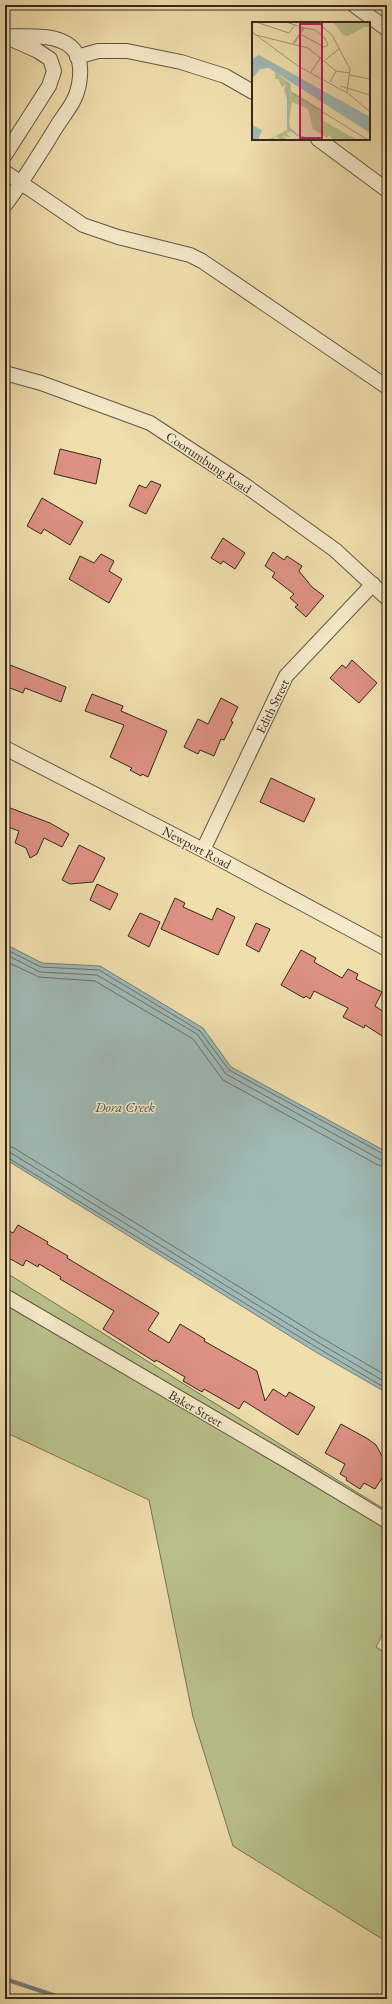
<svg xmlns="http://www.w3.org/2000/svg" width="392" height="2004" font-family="'EB Garamond',serif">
  <rect width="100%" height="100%" fill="#f0dead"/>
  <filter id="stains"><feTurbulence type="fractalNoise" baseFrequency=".005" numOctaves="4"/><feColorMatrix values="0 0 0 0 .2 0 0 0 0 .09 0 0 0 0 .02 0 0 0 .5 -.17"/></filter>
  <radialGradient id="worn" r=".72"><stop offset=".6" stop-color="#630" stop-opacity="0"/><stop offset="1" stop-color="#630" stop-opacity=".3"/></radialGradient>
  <!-- green -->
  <path fill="#b9c18a" stroke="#767454" d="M5 1272 387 1511V1625L376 1647 387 1654V1942L233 1846 193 1717 149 1500 5 1432Z"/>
  <!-- water -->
  <path fill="#9fb9b5" stroke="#747f78" d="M5 944 42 963 100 966 203 1028 231 1067 387 1152V1393L314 1351 5 1159Z"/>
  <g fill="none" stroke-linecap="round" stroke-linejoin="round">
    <!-- shore -->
    <path stroke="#697069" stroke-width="1" d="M5 949 41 967 99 970 200 1031 229 1070 387 1156
      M5 954 40 972 97 975 197 1034 226 1074 381 1160 387 1161
      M5 961 39 977 95 981 193 1039 223 1080 378 1165 387 1167
      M5 1145 14 1148 322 1338 387 1376
      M5 1151 11 1153 319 1343 387 1383
      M5 1156 316 1347 387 1389"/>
    <!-- stream -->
    <path stroke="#747f78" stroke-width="4" d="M5 1979 65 1999"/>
  </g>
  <!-- building -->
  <path fill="#dd9183" stroke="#33281d" d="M60 449 101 459 96 484 54 474Z
    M151 481 161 485 146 514 129 506 139 485 146 488Z
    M42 498 83 522 70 545 44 529 41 534 27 526Z
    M223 538 245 553 235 569 223 561 221 564 211 558Z
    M273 552 284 560 287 556 302 566 299 571 312 587 324 596 306 617 295 607 298 605 290 598 294 594 272 577 275 573 265 566Z
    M101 554 114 561 109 571 122 579 109 603 69 579 80 556 94 563Z
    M352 660 377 683 359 703 330 678 342 665 346 668Z
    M5 663 66 687 61 702 25 688 23 693 5 686Z
    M92 694 123 706 121 711 167 731 148 777 142 774 141 776 130 770 132 768 110 757 124 725 85 711Z
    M221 698 238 707 231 721 233 722 224 740 221 739 214 756 200 750 198 754 184 747 198 719 208 724Z
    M271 778 315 799 304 822 260 802Z
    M5 806 50 823 69 834 62 847 44 838 37 854 30 858 26 848 15 843 19 831 5 826Z
    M79 845 105 858 93 882 70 884 62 880Z
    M97 884 118 894 110 910 90 900Z
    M175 898 185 903 183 907 212 920 217 908 235 917 218 955 161 929Z
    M140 913 160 922 149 947 128 936Z
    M256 923 270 929 259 952 246 945Z
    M301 950 316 958 314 962 342 978 348 969 358 974 356 979 382 992 375 1006 387 1014V1039L365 1025 364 1028 343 1017 348 1008 314 991 310 999 306 996 304 998 281 985Z
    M18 1225 48 1242 47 1244 68 1256 67 1258 159 1313 148 1330 169 1343 180 1324 205 1339 204 1341 257 1371 265 1401 273 1389 286 1397 289 1392 315 1407 298 1435 244 1401 239 1409 204 1389 202 1392 183 1381 185 1377 156 1360 155 1362 103 1329 114 1311 60 1279 61 1277 39 1264 38 1267 26 1260 23 1266 5 1256V1229L13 1233Z
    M341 1424 368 1439 376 1445 382 1456 387 1454V1470L375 1489 364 1483 360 1489 346 1480 347 1478 340 1474 345 1464 325 1453Z"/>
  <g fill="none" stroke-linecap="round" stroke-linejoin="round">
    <!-- minor casing -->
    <g stroke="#625641" stroke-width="16">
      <path id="minor" d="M354 5 387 29
        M5 36C25 37 54 33 70 46 84 57 81 81 76 95 72 106 63 116 57 126 40 153 24 180 5 205
        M77 57 98 51H127L181 62 225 76 253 92
        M318 139 387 190
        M5 155 49 86 54 71 50 59 38 51 11 39
        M5 172 83 225 118 237 190 255 202 261 387 387
        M5 373 41 383 150 423 246 486 335 550 387 598
        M5 748 203 850 387 949
        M203 850 286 676 373 584
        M5 1296 294 1465 387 1521"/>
    </g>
    <!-- minor -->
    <use href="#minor" stroke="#f5eaca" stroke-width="14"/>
  </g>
  <g text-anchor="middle" stroke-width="3" stroke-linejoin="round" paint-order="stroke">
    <!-- street labels -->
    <g font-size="13" fill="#33281d" stroke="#f5eaca">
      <text transform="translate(209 462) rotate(34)" y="5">Coorumbung Road</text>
      <text transform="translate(272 706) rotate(-64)" y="5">Edith Street</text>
      <text transform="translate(197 847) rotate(28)" y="5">Newport Road</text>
      <text transform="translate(196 1408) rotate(30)" y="5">Baker Street</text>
    </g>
    <!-- water labels -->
    <g font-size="14" font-style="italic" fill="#4e4c43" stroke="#f5eaca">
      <text x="125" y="1112">Dora Creek</text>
    </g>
  </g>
  <!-- overview -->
  <g transform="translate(252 22)">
    <rect width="118" height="118" fill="#f0dead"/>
    <path d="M81 0H118V5H112L96 14 91 13ZM23 50 39 62V69L72 89 69 95 72 99 105 118H88L86 116 81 118 77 113 75 116 61 107 56 87 40 80 37 100 39 110H34L38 115 30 114 36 118H29L23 114 21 118H16L35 108 36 97V80L32 68 34 62 30 65 26 57H23Z" fill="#b9c18a"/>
    <path d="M7 33 118 95V111L17 46 8 47 0 57V37ZM0 103 10 108 6 118H0Z" fill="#9fb9b5"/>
    <path fill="none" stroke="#9fb9b5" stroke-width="2" d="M36 60V105L45 113 58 118"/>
    <path fill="none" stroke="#a49573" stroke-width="1" d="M4 0 37 11 43 3M34 0 52 6 42 22M65 0 80 13 98 47 95 70M0 10 46 44 97 72 118 90M48 12 72 25 76 23 73 16 63 8 52 6M4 13 56 26 84 49 98 51M41 21 51 7 49 5M73 38 87 27M59 50 69 35M98 53 118 57M78 60 84 49M88 64 118 73M40 71 116 118"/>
    <path fill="#c2185b" fill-opacity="0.15" stroke="#c2185b" stroke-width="2" d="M48 2H70V116H48Z"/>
    <rect width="118" height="118" fill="none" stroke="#33281d" stroke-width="2"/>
  </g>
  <!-- margin -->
  <rect width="392" height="2004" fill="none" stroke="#f0dead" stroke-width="20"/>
  <rect x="6" y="6" width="380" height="1992" fill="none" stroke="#33281d" stroke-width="2"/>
  <rect x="10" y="10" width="372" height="1984" fill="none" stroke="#33281d"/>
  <rect width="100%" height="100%" filter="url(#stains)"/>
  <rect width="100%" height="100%" fill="url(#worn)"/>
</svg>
